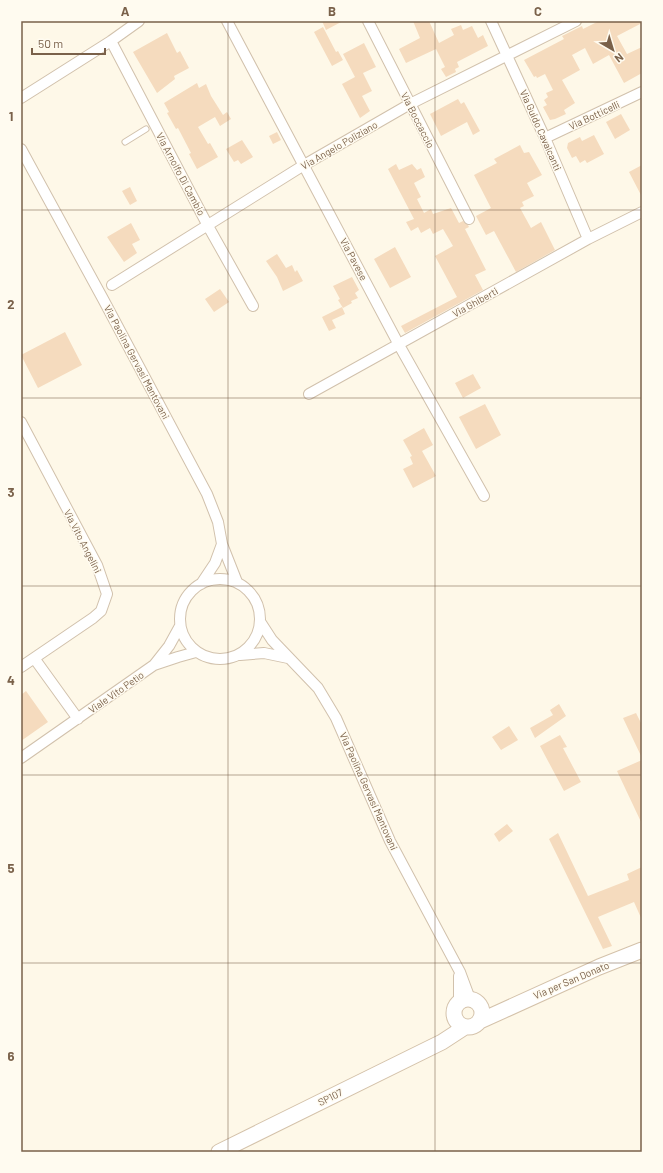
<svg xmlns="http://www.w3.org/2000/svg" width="663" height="1173" font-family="Barlow,sans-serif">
  <rect width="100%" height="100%" fill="#fef8e8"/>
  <!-- building -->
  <path fill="#f5dbbe" d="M322 21H343L326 30Z
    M413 21H429L439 43 454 35 451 29 461 25 463 30 472 26 478 38 483 35 488 46 457 62 459 67 455 69 456 72 446 77 441 69 445 67 436 49 406 63 399 49 420 38Z
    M599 21H642V23L617 36 627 54 642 47V73L624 83 609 55 593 64 585 48 572 55 580 70 562 80 575 103 564 110 566 114 555 119 550 120 543 107 547 105 544 100 548 97 546 93 553 90 545 74 537 78 536 76 534 77 524 60 564 39 562 36 582 26 583 29Z
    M323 27 336 52 338 51 343 60 332 66 314 32Z
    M167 33 177 53 180 51 189 68 174 76 175 79 157 93 133 52Z
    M364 43 376 67 363 73 372 91 362 96 370 111 360 118 342 84 355 77 343 54Z
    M197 83 199 88 206 84 211 96 223 115 227 112 231 119 220 126 215 117 198 127 208 144 210 143 218 157 197 169 189 154 191 153 178 128 176 129 167 113 169 112 164 103Z
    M458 99 461 104 464 102 480 131 473 135 467 122 441 136 430 114Z
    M621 114 630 130 615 139 606 122Z
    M277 132 281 140 273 144 269 136Z
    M594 135 604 154 587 163 585 160 580 163 576 156 572 158 567 148 568 143 580 137 582 141Z
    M242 140 253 157 241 164 238 160 234 162 226 149Z
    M520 145 524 153 529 152 542 175 527 183 534 196 522 202 524 206 520 208 531 228 541 222 555 250 516 272 494 231 486 235 476 216 491 208 474 175 497 163 494 159Z
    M396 164 399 170 412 164 417 170 421 168 425 177 414 183 421 197 417 199 424 213 431 209 433 214 451 208 459 223 463 221 468 225 469 227 465 229 486 270 475 275 483 290 405 333 401 326 457 297 435 256 453 246 443 229 433 234 430 228 421 233 418 227 411 231 406 222 414 219 388 169Z
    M642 165V197L629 172Z
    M130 187 137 201 130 205 122 191Z
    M131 223 140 240 132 244 137 253 124 262 107 237Z
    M395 247 411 277 390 288 374 259Z
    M277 254 286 268 292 265 295 272 297 270 303 281 283 291 277 277 266 261Z
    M352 277 359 290 355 293 358 298 351 301 352 303 343 308 338 300 340 299 333 286Z
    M220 289 229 302 214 312 205 299Z
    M342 307 345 314 332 320 336 328 329 331 322 317Z
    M65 332 82 365 38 388 21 355Z
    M473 374 481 388 463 398 455 383Z
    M485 404 501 435 476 449 459 417Z
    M424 428 433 445 422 451 436 476 413 488 403 469 413 464 410 457 412 456 403 440Z
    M26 691 48 722 21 741V695Z
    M559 704 566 716 535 738 530 728 553 715 550 710Z
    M636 713 642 725V758L623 718Z
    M509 726 518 740 501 750 492 737Z
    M560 735 567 747 563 748 581 782 564 791 540 746Z
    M642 760V824L617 771Z
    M507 824 513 831 499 842 494 834Z
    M558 833 588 896 629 880 627 874 642 867V920L634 902 598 917 612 946 603 949 549 839Z"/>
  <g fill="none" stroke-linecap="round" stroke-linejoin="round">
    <!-- lane casing -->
    <g stroke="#d1c1ac" stroke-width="7">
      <path id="lane" d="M125 142 146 129"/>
    </g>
    <!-- street casing -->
    <g stroke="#d1c1ac" stroke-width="12">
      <path id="street" d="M227 21 399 345 484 496
        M368 21 469 219
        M491 21 545 138 588 239
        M111 41 208 226 253 306
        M21 98 111 41 139 21
        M545 138 642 92
        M21 149 103 299 207 494 218 522 222 544 237 582
        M112 285 304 165 410 104 576 21
        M309 394 588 239 642 212
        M21 422 97 565 107 594 101 611 93 618 21 667
        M180 619a40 40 0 1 1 80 0a40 40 0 1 1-80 0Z
        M201 584 215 563 222 544
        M261 623 272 640 318 688 336 718 390 841 460 972 470 999
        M240 655 264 653 288 658
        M34 658 78 719
        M154 665 169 646 180 626
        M21 758 154 665 178 657 196 652
        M459 1002V976"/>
    </g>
    <!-- secondary casing -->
    <g stroke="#d4c2aa" stroke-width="17">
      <path id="secondary" d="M454 1013a14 14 0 1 1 28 0a14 14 0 1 1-28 0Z
        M480 1021 599 967 642 950
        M219 1152 442 1042 465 1027"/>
    </g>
    <!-- lane -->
    <use href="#lane" stroke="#fff" stroke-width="5"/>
    <!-- street -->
    <use href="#street" stroke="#fff" stroke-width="10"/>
    <!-- secondary -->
    <use href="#secondary" stroke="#fff" stroke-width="15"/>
  </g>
  <!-- grid -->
  <path fill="none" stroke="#7a614a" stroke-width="1" stroke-opacity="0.55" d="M228 21V1152M435 21V1152M21 210H642M21 398H642M21 586H642M21 775H642M21 963H642"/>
  <g text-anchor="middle" stroke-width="3" stroke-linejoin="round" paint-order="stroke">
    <!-- street labels -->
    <g font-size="10" fill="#7a614a" stroke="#fffbf0">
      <text transform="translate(594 115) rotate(-25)" y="4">Via Botticelli</text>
      <text transform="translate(418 120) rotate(63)" y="4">Via Boccaccio</text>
      <text transform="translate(541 130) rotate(66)" y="4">Via Guido Cavalcanti</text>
      <text transform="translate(339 145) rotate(-30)" y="4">Via Angelo Poliziano</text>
      <text transform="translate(181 174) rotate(62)" y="4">Via Arnolfo Di Cambio</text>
      <text transform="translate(354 259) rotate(62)" y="4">Via Pavese</text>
      <text transform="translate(475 302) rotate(-29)" y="4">Via Ghiberti</text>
      <text transform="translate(137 362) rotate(62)" y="4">Via Paolina Gervasi Mantovani</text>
      <text transform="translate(83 541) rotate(63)" y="4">Via Vito Angelini</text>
      <text transform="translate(116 692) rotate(-35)" y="4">Viale Vito Petìo</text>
      <text transform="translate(369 791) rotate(66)" y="4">Via Paolina Gervasi Mantovani</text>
      <text transform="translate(571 980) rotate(-23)" y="4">Via per San Donato</text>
      <text transform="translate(330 1097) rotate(-26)" y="4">SP107</text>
    </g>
  </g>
  <!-- border -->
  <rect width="663" height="1173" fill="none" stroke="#fffbf0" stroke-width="44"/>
  <!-- north arrow -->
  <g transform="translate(613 50) rotate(142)" stroke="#fffbf0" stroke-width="3" paint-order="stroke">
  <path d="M0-3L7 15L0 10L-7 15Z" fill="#7a614a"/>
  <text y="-6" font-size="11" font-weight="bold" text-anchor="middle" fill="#7a614a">N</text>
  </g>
  <!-- scale -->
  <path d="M32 48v6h73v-6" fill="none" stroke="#7a614a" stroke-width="2"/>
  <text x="38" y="48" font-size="12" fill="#7a614a" stroke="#fffbf0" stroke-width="3" paint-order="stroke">50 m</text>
  <rect x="22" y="22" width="619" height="1129" fill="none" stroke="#7a614a" stroke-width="1.5"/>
  <g font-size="13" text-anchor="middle" font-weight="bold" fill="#7a614a">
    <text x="125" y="16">A</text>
    <text x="332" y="16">B</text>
    <text x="538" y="16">C</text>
    <text x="11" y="121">1</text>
    <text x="11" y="309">2</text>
    <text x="11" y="497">3</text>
    <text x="11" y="685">4</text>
    <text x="11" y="873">5</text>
    <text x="11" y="1061">6</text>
  </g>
</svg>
